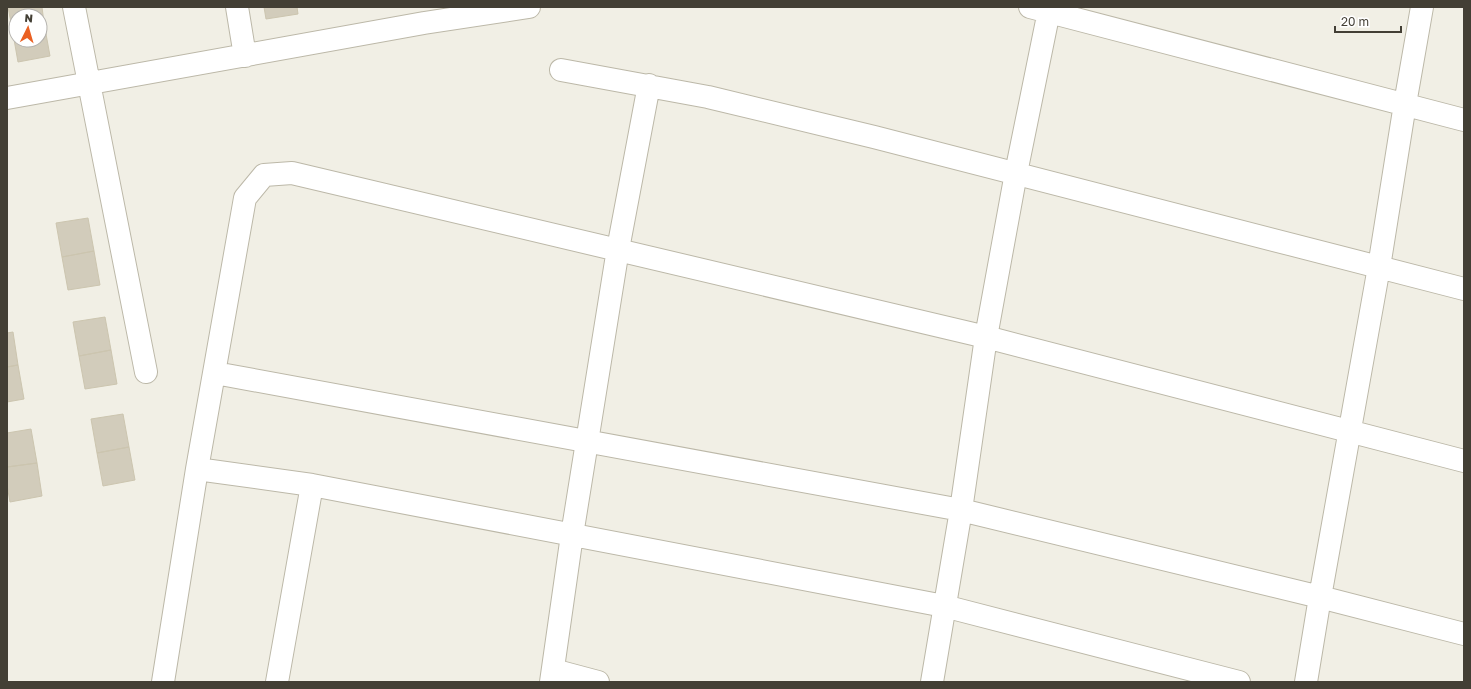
<svg xmlns="http://www.w3.org/2000/svg" width="1471" height="689" font-family="'Golos Text',sans-serif">
  <rect width="100%" height="100%" fill="#f1efe5"/>
  <!-- building -->
  <path fill="#d2ccbb" stroke="#ccc5af" d="M8 7H42L44 23 40 24V16H16V28H12Z
    M264 7H297L298 14 266 19Z
    M44 23 50 56 18 62 12 28H16V40H40V24Z
    M88 218 94 251 62 257 56 223Z
    M94 251 100 285 68 290 62 257Z
    M105 317 111 350 79 356 73 322Z
    M13 332 18 365 7 367V333Z
    M111 350 117 384 85 389 79 356Z
    M18 365 24 399 7 402V367Z
    M123 414 129 447 97 453 91 419Z
    M31 429 37 463 7 467V433Z
    M129 447 135 480 103 486 97 453Z
    M37 463 42 496 10 502 7 485V467Z"/>
  <g fill="none" stroke-linecap="round" stroke-linejoin="round">
    <!-- minor casing -->
    <g stroke="#bcb8a8" stroke-width="24">
      <path id="minor" d="M74 7 146 372
        M237 7 245 56
        M1030 7 1464 120
        M561 70 708 97 874 137 1464 289
        M7 98 424 23 529 7
        M215 373 961 510 1320 597 1464 634
        M197 469 312 485 944 606 1239 682
        M553 670 598 682
        M163 682 197 469 245 198 264 175 292 173 986 337 1464 461
        M277 682 312 485
        M551 682 572 535 618 249 649 85
        M932 682 961 510 986 337 1016 173 1049 11
        M1306 682 1320 597 1379 267 1405 104 1422 7"/>
    </g>
    <!-- minor -->
    <use href="#minor" stroke="#fff" stroke-width="22"/>
  </g>
  <!-- border -->
  <rect width="1471" height="689" fill="none" stroke="#433f35" stroke-width="16"/>
  <!-- north arrow -->
  <g transform="translate(28 28) rotate(5)"><circle r="19" fill="#ffffff" stroke="#b4b2ae"/>
  <path d="M0-3L7 15L0 10L-7 15Z" fill="#ea6022"/>
  <text y="-6" font-size="11" font-weight="bold" text-anchor="middle" fill="#433f35">N</text>
  </g>
  <!-- scale -->
  <path d="M1335 26v6h66v-6" fill="none" stroke="#433f35" stroke-width="2"/>
  <text x="1341" y="26" font-size="12" fill="#433f35" stroke="#ffffff" stroke-width="3" paint-order="stroke">20 m</text>
</svg>
